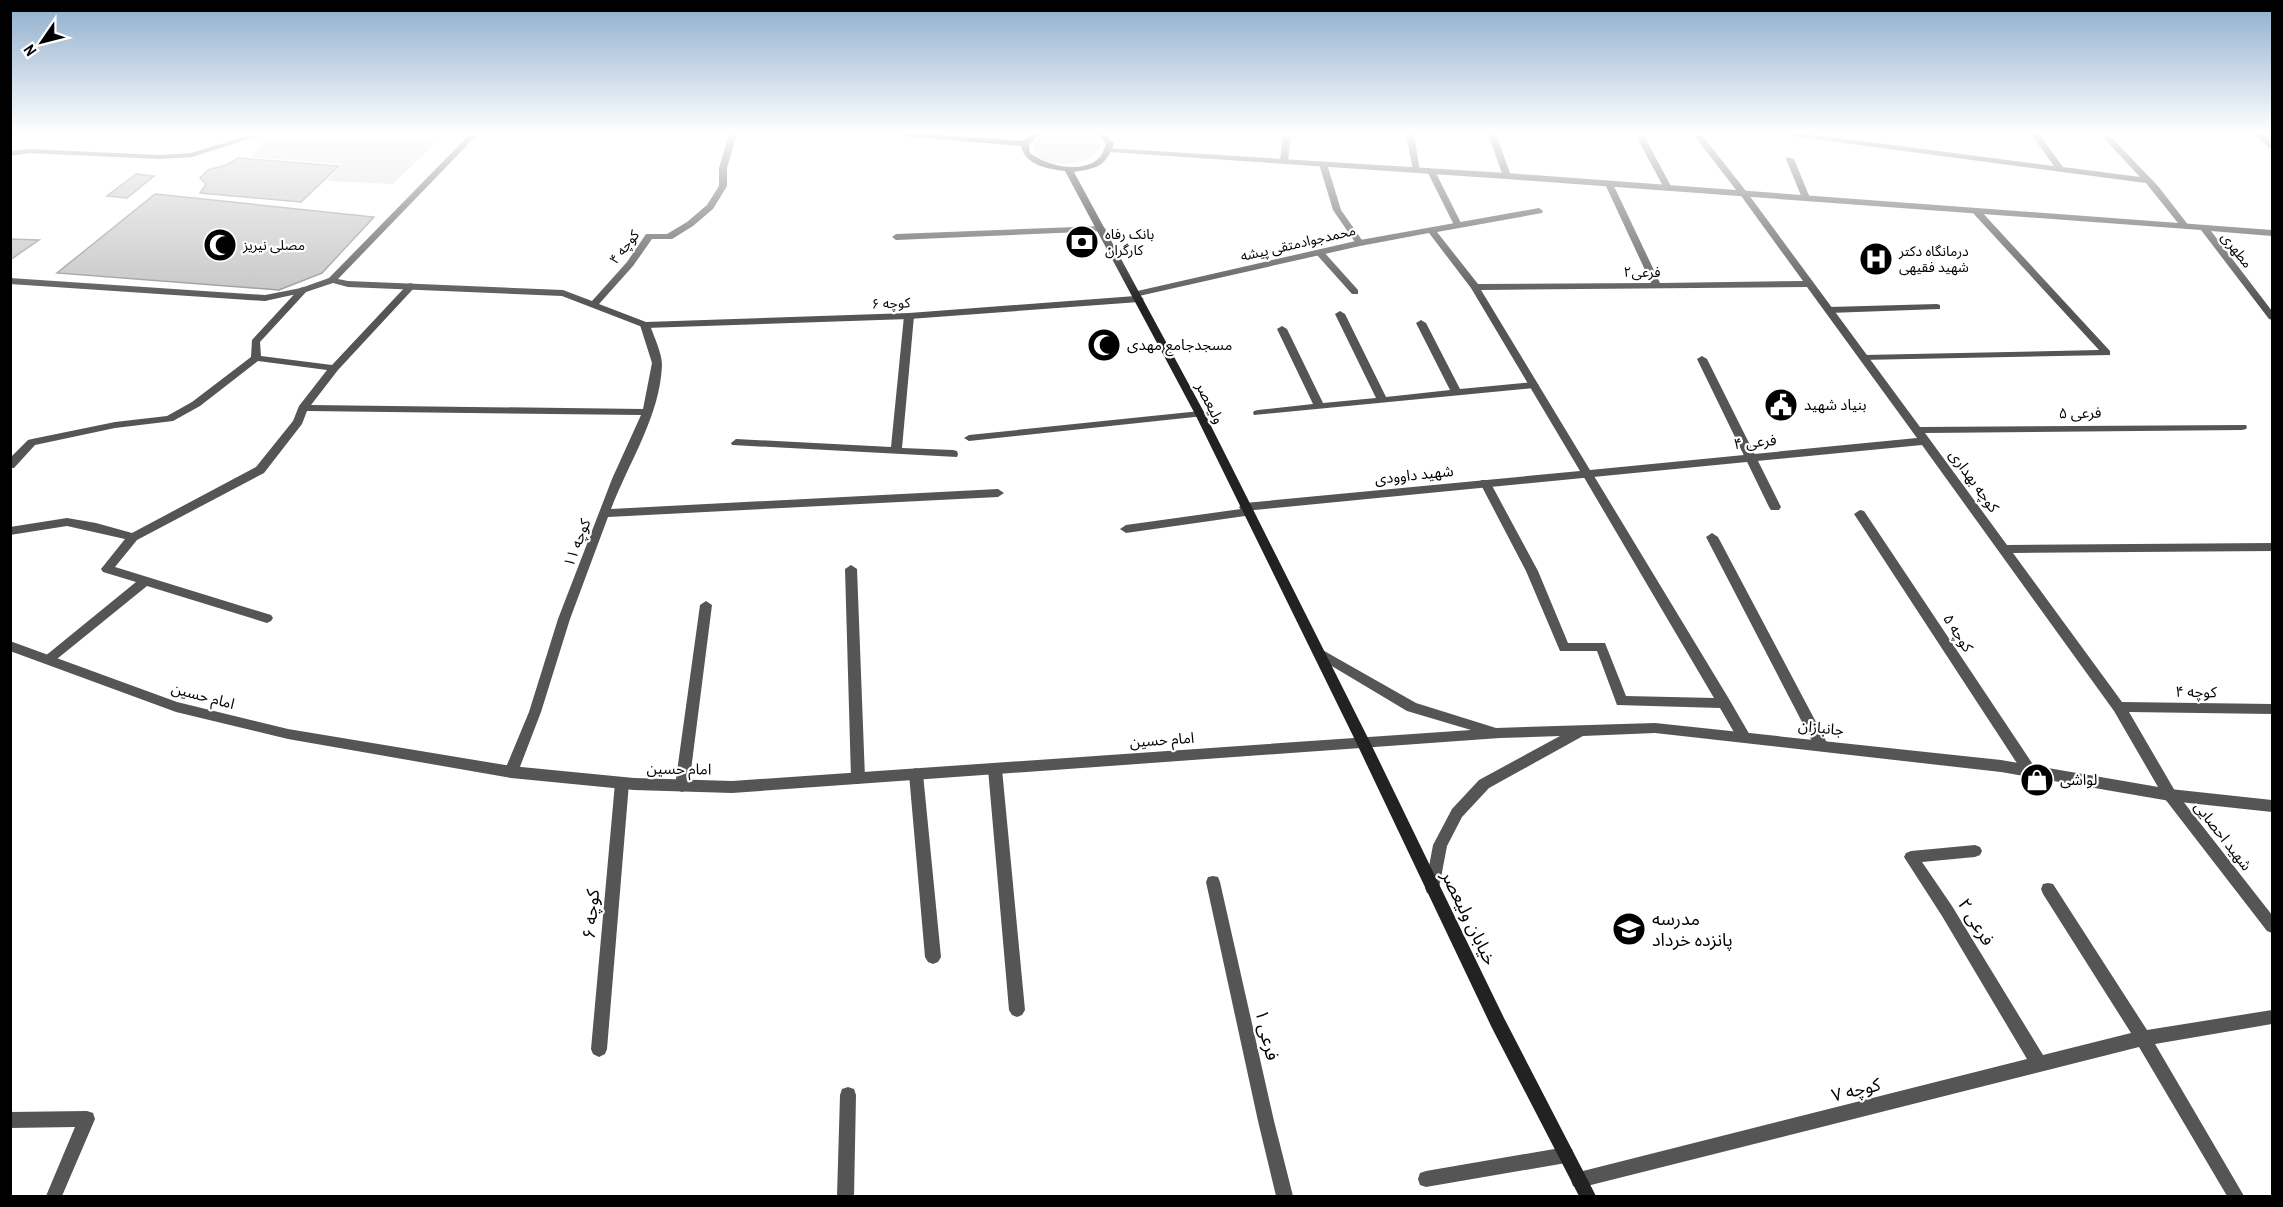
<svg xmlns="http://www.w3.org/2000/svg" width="2283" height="1207" font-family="'Archivo Narrow','Noto Sans Arabic',sans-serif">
  <rect width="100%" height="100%" fill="#fff"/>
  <!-- green -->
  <path fill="#dcdcdc" d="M1046 134C1062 134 1097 127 1100 147 1091 169 1031 171 1034 143Z
    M264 140 436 142 393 184 327 181 343 164 252 157Z"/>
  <!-- building -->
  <path fill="#c4c4c4" stroke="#999" stroke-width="1.5" d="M238 158 339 166 301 202 200 193 206 184 200 178 208 170 226 165Z
    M136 174 154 176 127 198 107 196Z
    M155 194 374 217 322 273 279 290 57 273Z
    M10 239 39 240 10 260Z"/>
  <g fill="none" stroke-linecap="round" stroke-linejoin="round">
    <!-- service -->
    <path fill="#555" fill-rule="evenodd" d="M253 134H265L192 157 160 159 156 157 160 155 191 153Z
      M1283 134H1291L1288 161 1284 163 1280 161Z
      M1406 134H1414L1420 172 1413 170Z
      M1635 134H1643L1672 188 1671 190 1664 188Z
      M1693 134H1701L1746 191V195H1740Z
      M1787 157 1794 159 1810 198 1809 200 1802 198 1786 159Z
      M1320 162 1327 164 1341 210 1364 243 1363 245H1357L1333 210 1319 164Z
      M1428 169 1435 171 1462 225 1461 227 1454 225 1427 171Z
      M1976 208 1979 209 2110 351V355L1860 360V356L1864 355 2099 350 1973 213 1972 211Z
      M1102 226 1106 229 1105 231 896 240 892 237 896 234Z
      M1320 250 1323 251 1358 290V294H1352L1317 255 1315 253Z
      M411 283 416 286 414 288 338 370 311 405 643 409 652 363 640 325 645 322 650 325C654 337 662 353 662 365 660 416 629 462 611 509L998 489 1004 493 998 497 608 517 570 619 541 712 518 772 516 776 511 778 506 776 504 772 529 712 558 619 612 479 641 415 307 411 302 424 264 473 137 540 115 567 271 615 273 618 271 621 267 623 147 586 52 663H44L42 660 44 657 136 582 103 572 101 569 125 539 67 526 10 535V527L67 518 96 523 132 533 256 467 293 421 299 406 327 370 258 361 200 406 173 421 115 428 35 445 14 468H10V458L28 440 32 439 115 422 167 416 192 402 251 357 252 340 300 288 303 287 308 290 306 292 260 342 261 356 332 365 408 284Z
      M1937 304 1940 305V309L1829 313 1824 310 1829 307Z
      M1340 311 1345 314 1386 397 1450 390 1416 323 1421 320 1426 323 1460 389 1534 382 1539 385 1534 388 1254 415 1253 413 1254 411 1258 410 1313 404 1277 329 1282 326 1287 329 1323 403 1376 398 1335 314Z
      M909 313 914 316 902 448 953 450 957 451 958 454 957 457 732 445 731 443 736 439 891 447 904 316Z
      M1702 356 1707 359 1781 507 1779 510H1771L1769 507 1697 359Z
      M1200 411 1204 412 1205 414 1204 416 969 441 964 438 969 435Z
      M1587 470 1591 471 1729 699 1751 737 1749 741 1744 742 1739 741 1720 708 1617 705 1597 651H1560L1526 571 1480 483 1481 480H1489L1538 571 1568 643H1605L1626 696 1714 698 1582 474Z
      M1248 508 1254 512 1252 515 1126 533 1120 529 1126 525Z
      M1860 510 1864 511 2034 766 2036 770 2034 774 2029 776 2024 774 1856 517 1854 514Z
      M1712 533 1718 537 1826 741 1828 745 1826 749 1821 750 1816 749 1706 537Z
      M851 565 857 569 865 778 863 782 858 784 853 782 851 778 845 569Z
      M706 601 712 605 689 786 687 790 682 792 677 790 675 786 700 605Z
      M995 763 1000 765 1002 769 1025 1010 1022 1015 1017 1017 1012 1015 1009 1010 988 769 990 765Z
      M916 768 921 770 923 774 941 957 938 962 933 964 928 962 925 957 909 774 911 770Z
      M622 777 627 779 629 783 607 1049 605 1054 599 1057 593 1054 591 1049 615 783 617 779Z
      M1975 845 1980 847 1982 851 1980 855 1975 857 1922 862 1952 906 2043 1055 2131 1033 2043 894 2041 889 2043 884 2048 883 2053 884 2147 1030 2272 1010V1024L2155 1044 2244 1196H2227L2139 1047 1579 1188 1573 1186 1571 1180 1573 1174 1579 1172 2027 1059 1942 916 1904 857 1906 853 1911 851Z
      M1213 876 1218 877 1220 882 1274 1121 1293 1196H1276L1258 1121 1206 882 1208 877Z
      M848 1087 854 1089 856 1095 854 1196H837L840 1095 842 1089Z
      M87 1111 93 1113 95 1119 62 1196H46L75 1127 10 1128V1112Z
      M1566 1147 1572 1149 1574 1155 1572 1161 1566 1163 1426 1187 1420 1185 1418 1179 1420 1173 1426 1171Z"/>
    <!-- minor -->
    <path fill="#555" fill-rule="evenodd" d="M470 134H478L338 279 348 281 563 290 592 301 627 262 646 234H667L687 222 707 205 719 186V168L729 134H737L727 168V186L713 209 693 226 672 239H652L633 266 599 304 646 322 909 313 1135 296 1131 294 1133 292 1360 240 1539 208 1543 211 1542 213 1437 232 1478 284 1651 283 1605 184 1609 181 1613 184 1660 283 1803 281 1739 193 1746 191 1920 427 2246 425 2247 427 2246 429 2242 430 1925 433 2007 545 2272 543V551L2013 553 2122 702 2272 704V714L2129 712 2175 791 2272 915V933L2267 931 2165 799 2114 711 1922 445 1245 511 1241 510 1239 507 1245 503 1580 471 1471 288 1429 233 1360 246 1139 296 1144 299 1139 302 909 319 645 328 562 296 348 287 333 283 306 292 265 301 10 284V278L265 295 301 288 329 278ZM1807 287 1917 438 1590 470 1481 290Z
      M1488 134H1496L1511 176 1510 178 1503 176Z
      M1786 134H1808L2054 166 2031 134H2039L2063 167 2140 177 2100 134H2108L2158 186 2189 226 2182 228 2146 183 1790 136Z
      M2255 134H2264L2272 142V148H2269Z
      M29 149 160 155 164 157 160 159 29 153 10 156V151Z"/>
    <!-- tertiary -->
    <path fill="#555" fill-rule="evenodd" d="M1107 148 1507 173 2272 230V236L2211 231 2272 311V320L2269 319 2201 230 1507 179 1110 152H1107Z
      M10 641 177 702 288 729 511 766 634 778 732 781 1471 730 1407 711 1315 656 1313 653 1315 650 1319 648 1416 703 1496 728 1655 723 2001 760 2170 789 2272 800V812L2170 801 2001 772 1655 733 1583 736 1489 788 1462 817 1447 846 1439 888 1437 893 1432 894 1427 893 1425 888 1433 845 1452 809 1479 780 1560 736 1500 738 732 793 634 790 511 778 288 739 176 712 10 651Z"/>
    <!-- secondary -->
    <path fill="#222" fill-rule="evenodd" d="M899 134H932L1023 141 1031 134H1039L1029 145 1030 153C1048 166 1082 175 1100 157 1103 154 1104 148 1106 144L1098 134H1106L1114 144C1105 167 1097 168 1074 172L1205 414 1370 742 1504 1018 1596 1196H1579L1492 1028 1356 742 1195 414 1065 171C1048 169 1025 165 1021 146L903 136Z"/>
  </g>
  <!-- sky -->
  <linearGradient id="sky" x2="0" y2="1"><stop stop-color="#8cadcc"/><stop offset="0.44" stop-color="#fff"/><stop offset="1" stop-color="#fff" stop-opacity="0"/></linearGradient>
  <rect width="2283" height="303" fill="url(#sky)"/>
  <!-- icons -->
  <defs>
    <g id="bank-disc" transform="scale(1.725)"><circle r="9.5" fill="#000" stroke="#fff"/><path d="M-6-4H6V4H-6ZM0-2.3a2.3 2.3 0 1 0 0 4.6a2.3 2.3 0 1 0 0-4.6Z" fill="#fff"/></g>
    <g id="mosque-disc" transform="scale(1.725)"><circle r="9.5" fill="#000" stroke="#fff"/><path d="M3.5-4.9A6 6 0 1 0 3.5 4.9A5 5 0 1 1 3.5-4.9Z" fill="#fff"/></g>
    <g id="hospital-disc" transform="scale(1.725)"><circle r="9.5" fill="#000" stroke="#fff"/><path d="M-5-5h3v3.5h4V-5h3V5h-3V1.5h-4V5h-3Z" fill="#fff"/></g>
    <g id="civic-disc" transform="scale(1.725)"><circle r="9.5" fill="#000" stroke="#fff"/><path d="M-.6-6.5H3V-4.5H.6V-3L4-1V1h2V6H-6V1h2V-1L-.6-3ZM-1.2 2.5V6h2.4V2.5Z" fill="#fff"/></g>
    <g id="shop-disc" transform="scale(1.725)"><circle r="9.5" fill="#000" stroke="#fff"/><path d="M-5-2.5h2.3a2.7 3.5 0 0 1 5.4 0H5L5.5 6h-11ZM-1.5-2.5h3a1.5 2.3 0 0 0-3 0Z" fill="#fff"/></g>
    <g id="school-disc" transform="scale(1.725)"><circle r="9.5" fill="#000" stroke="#fff"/><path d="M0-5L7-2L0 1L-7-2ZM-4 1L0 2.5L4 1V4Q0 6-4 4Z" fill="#fff"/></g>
  </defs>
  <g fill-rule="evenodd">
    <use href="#bank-disc" x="1082" y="242"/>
    <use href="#mosque-disc" x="220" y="245"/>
    <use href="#hospital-disc" x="1876" y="259"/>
    <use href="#mosque-disc" x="1104" y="345"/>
    <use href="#civic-disc" x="1781" y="405"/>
    <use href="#shop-disc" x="2037" y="780"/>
    <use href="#school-disc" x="1629" y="929"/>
  </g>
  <g text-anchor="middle" stroke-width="4.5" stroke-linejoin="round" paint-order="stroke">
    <!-- far-poi labels -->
    <g font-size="14" fill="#000" stroke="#fff" text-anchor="start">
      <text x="1105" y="239">بانک رفاه<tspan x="1105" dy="16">کارگران</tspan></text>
      <text x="243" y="250">مصلی نیریز</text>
      <text x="1899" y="256">درمانگاه دکتر<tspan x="1899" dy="16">شهید فقیهی</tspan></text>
    </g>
    <!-- far-street labels -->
    <g font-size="14" fill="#000" stroke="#fff">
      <text transform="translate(1298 243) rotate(-13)" y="5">محمدجوادمتقی پیشه</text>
      <text transform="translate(624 247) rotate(-52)" y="5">کوچه ۴</text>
      <text transform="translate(2237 250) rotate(52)" y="5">مطهری</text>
      <text x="1642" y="277">فرعی۲</text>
      <text transform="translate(891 303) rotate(-2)" y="5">۶ کوچه</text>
    </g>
    <!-- poi labels -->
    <g font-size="15" fill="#000" stroke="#fff" text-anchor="start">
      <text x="1127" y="350">مسجدجامع مهدی</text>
      <text x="1804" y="410">بنیاد شهید</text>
      <text x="2060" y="785">لواشی</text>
    </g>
    <!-- street labels -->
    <g font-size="15" fill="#000" stroke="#fff">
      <text transform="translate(1210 403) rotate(63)" y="5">ولیعصر</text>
      <text transform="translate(2080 413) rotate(-1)" y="5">فرعی ۵</text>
      <text transform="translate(1755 442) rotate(-6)" y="5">فرعی ۴</text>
      <text transform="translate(1414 475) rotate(-6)" y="5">شهید داوودی</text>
      <text transform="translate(1974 481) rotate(54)" y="5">کوچه بهداری</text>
      <text transform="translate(577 543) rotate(-69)" y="5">کوچه ۱۱</text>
      <text transform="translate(1958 633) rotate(57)" y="5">کوچه ۵</text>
      <text transform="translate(2196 692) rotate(1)" y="5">کوچه ۴</text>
      <text transform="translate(203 696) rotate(15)" y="5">امام حسین</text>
      <text transform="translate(1821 728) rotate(6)" y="5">جانبازان</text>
      <text transform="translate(1162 740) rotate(-4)" y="5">امام حسین</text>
      <text transform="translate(679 769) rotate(1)" y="5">امام حسین</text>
      <text transform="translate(2223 836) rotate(52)" y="5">شهید احصایی</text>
    </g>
    <!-- near-street labels -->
    <g font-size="18" fill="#000" stroke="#fff">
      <text transform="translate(591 914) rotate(-85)" y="6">کوچه ۶</text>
      <text transform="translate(1469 918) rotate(64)" y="6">خیابان ولیعصر</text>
      <text transform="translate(1976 922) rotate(58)" y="6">فرعی ۲</text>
      <text transform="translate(1267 1035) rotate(77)" y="6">فرعی ۱</text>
      <text transform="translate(1856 1090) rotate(-14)" y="6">کوچه ۷</text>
    </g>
    <!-- near-poi labels -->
    <g font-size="18" fill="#000" stroke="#fff" text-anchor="start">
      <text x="1652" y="925">مدرسه<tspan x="1652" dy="21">پانزده خرداد</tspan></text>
    </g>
  </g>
  <!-- border -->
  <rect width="2283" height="1207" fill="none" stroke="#000000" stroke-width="24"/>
  <!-- north arrow -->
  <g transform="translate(42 42) rotate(235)" stroke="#ffffff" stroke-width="4.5" paint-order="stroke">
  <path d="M0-4.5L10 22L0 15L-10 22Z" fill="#000000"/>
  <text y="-9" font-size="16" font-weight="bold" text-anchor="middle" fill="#000000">N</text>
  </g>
</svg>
